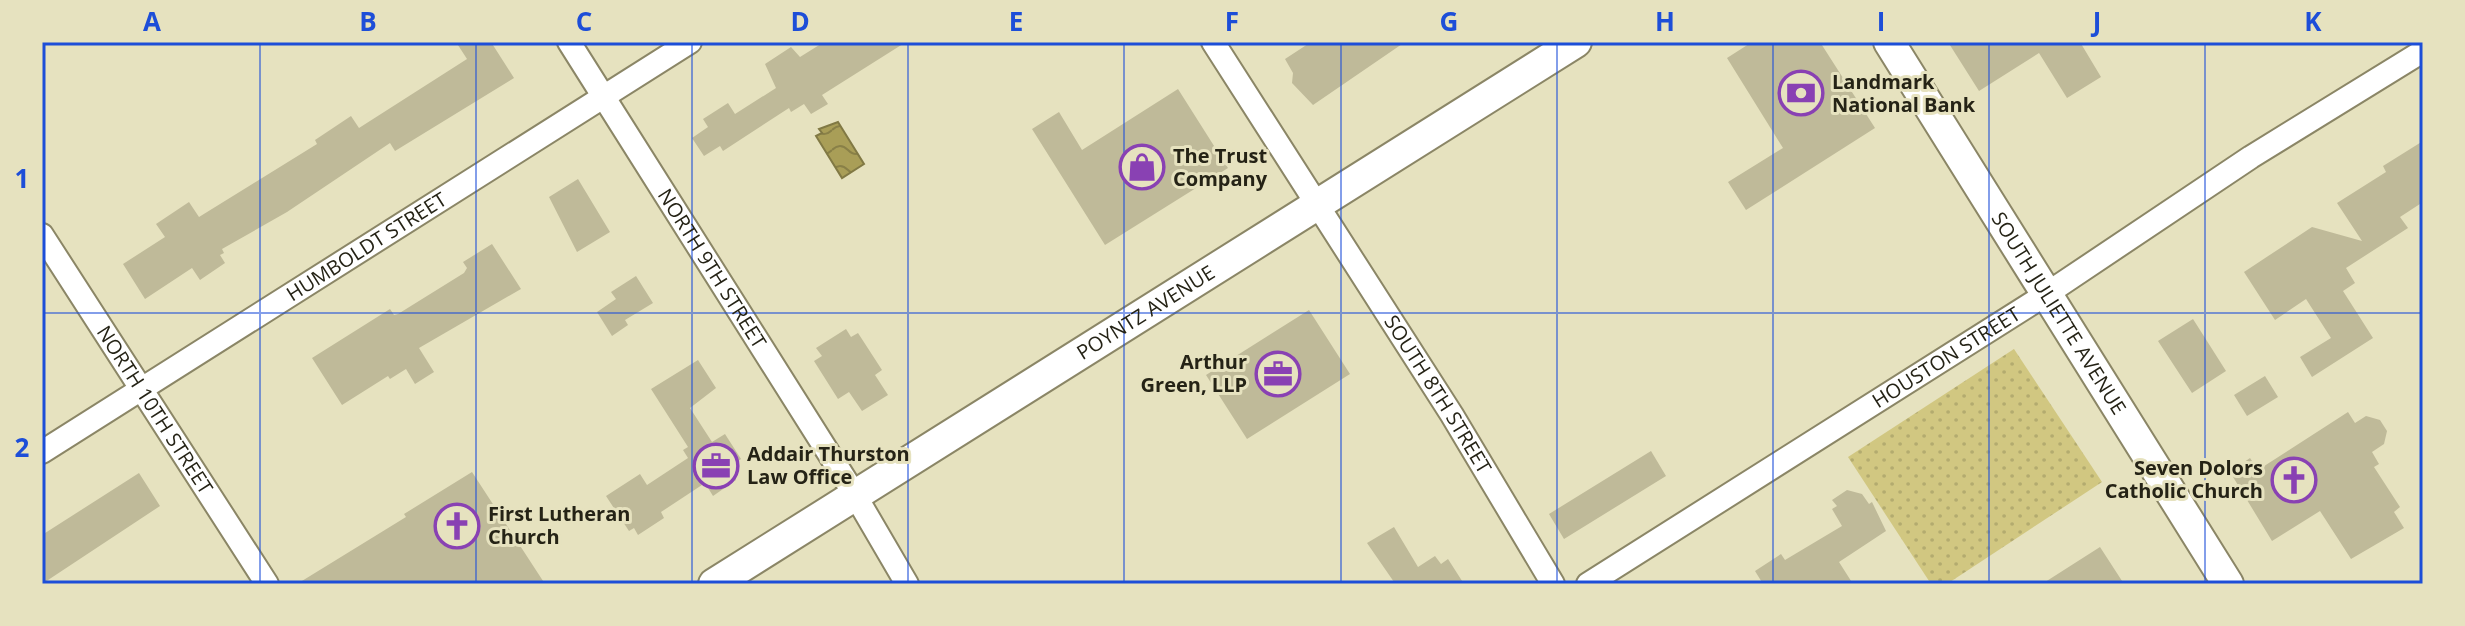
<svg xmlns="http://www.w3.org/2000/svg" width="2465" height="626" font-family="'Open Sans',sans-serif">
  <defs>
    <pattern id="park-dots" width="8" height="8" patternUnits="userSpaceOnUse" patternTransform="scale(2)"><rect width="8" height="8" fill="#d1c781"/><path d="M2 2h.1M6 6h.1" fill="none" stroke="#b3ab6f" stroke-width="1.8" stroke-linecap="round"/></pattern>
    <pattern id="water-waves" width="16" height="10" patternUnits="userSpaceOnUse" patternTransform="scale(2)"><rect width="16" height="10" fill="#a99e57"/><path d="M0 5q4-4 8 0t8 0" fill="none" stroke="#898047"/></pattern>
  </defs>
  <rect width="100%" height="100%" fill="#e6e2bf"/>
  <!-- park -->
  <path fill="url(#park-dots)" d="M2014 349 2102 482 1947 584H1931L1848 457Z"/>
  <!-- water -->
  <path fill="url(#water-waves)" stroke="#817944" stroke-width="2" d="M838 122 864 164 842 178 816 136 822 133 819 129Z"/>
  <!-- building -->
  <path fill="#bfba99" d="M456 42H491L514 78 395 151 390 143 287 212 222 249 224 253 220 255 225 263 200 280 192 268 145 299 123 264 165 237 156 224 189 202 199 217 317 144 315 140 351 116 359 128 467 59Z
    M824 42H906L822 95 828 104 811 114 804 104 791 112 789 108 723 151 720 146 704 156 692 138 708 127 703 119 728 103 735 114 776 88 765 64 791 47 800 57Z
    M1311 42H1405L1313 105 1292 83 1293 73 1285 59Z
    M1752 42H1820L1875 128 1746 210 1728 182 1783 148 1727 58Z
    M1948 42H2080L2101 77 2067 98 2039 53 1979 91Z
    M1178 89 1228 168 1105 245 1032 129 1059 112 1082 150Z
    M2423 141V202L2400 217 2408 228 2346 268 2355 283 2343 291 2373 338 2312 377 2300 357 2331 338 2306 299 2275 320 2244 272 2312 227 2362 241 2337 203 2386 172 2383 166Z
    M578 179 610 232 577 252 549 197Z
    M492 244 521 289 419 348 434 372 415 384 406 369 390 379 388 376 342 405 312 358 390 309 394 315 398 314 464 273 467 268 463 262Z
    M636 276 653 303 625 320 628 325 612 336 597 312 616 299 611 292Z
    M1309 310 1350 374 1247 439 1206 375Z
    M2193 319 2226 371 2192 393 2158 341Z
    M846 329 851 337 858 333 882 370 875 375 888 395 862 411 849 392 838 399 814 361 822 356 816 348Z
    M698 360 716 388 690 408 712 442 725 434 741 459 728 468 736 480 713 496 705 483 661 512 664 518 638 535 634 528 629 531 606 496 640 474 647 485 688 458 683 450 688 447 651 389Z
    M2265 376 2278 397 2247 416 2234 395Z
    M2348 412 2355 423 2366 416 2380 420 2387 431 2384 444 2372 452 2379 464 2374 467 2400 507 2394 512 2404 528 2351 559 2320 511 2272 541 2230 472 2250 458 2258 470Z
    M1651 451 1666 476 1564 539 1549 514Z
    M472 472 545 584H297L406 517 404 514Z
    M139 473 160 506 42 584V535Z
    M1847 490 1862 494 1869 504 1872 502 1886 531 1839 562 1853 584H1763L1755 571 1781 554 1785 560 1842 526 1832 509 1837 506 1832 500Z
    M1394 527 1418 567 1435 556 1441 564 1448 559 1464 584H1391L1394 582 1367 543Z
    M2100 547 2124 584H2042Z"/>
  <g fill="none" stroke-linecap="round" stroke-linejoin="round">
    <!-- street casing -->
    <g stroke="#8b8666" stroke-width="26">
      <g id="street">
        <path id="s1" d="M569 42 855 495 907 584"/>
        <path id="s2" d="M1213 42 1452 415 1553 584"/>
        <path id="s3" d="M42 235 267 584"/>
        <path id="s4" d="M42 452 690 42"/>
        <path id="s5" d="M1588 584 2045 295 2251 157 2423 51"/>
      </g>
    </g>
    <!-- secondary casing -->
    <g stroke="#8b8666" stroke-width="34">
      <g id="secondary">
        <path id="s6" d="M1889 42 2228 584"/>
        <path id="s7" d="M714 584 1576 42"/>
      </g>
    </g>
    <!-- street -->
    <use href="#street" stroke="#fff" stroke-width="22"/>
    <!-- secondary -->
    <use href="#secondary" stroke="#fff" stroke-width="30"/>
  </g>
  <!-- grid -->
  <path fill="none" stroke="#1d4ed8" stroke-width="2" stroke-opacity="0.55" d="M260 42V584M476 42V584M692 42V584M908 42V584M1124 42V584M1341 42V584M1557 42V584M1773 42V584M1989 42V584M2205 42V584M42 313H2423"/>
  <!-- icons -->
  <defs>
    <g id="bank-ring" transform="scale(2.3)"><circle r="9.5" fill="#e6e2bf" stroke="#8941b3" stroke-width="1.5"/><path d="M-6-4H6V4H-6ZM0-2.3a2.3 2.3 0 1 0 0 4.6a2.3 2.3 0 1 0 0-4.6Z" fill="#8941b3"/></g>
    <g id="shop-ring" transform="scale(2.3)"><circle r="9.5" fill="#e6e2bf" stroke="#8941b3" stroke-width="1.5"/><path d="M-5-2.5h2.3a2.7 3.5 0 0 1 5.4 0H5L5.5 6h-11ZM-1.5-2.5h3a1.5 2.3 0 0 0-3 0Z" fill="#8941b3"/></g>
    <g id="office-ring" transform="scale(2.3)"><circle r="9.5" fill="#e6e2bf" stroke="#8941b3" stroke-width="1.5"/><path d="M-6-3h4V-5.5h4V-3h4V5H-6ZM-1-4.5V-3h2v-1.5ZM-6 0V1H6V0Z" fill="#8941b3"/></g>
    <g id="church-ring" transform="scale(2.3)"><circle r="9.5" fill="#e6e2bf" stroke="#8941b3" stroke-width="1.5"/><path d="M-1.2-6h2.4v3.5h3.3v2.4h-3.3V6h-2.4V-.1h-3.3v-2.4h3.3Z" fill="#8941b3"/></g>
  </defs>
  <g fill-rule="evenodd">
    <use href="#bank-ring" x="1801" y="93"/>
    <use href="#shop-ring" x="1142" y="167"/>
    <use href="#office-ring" x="1278" y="374"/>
    <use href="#office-ring" x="716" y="466"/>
    <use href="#church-ring" x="2294" y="480"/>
    <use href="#church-ring" x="457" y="526"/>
  </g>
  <g text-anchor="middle" stroke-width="6" stroke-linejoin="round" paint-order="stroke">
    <!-- poi labels -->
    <g font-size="20" font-weight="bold" fill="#252316" stroke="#e6e2bf" text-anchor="start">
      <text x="1832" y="89">Landmark<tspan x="1832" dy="23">National Bank</tspan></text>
      <text x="1173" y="163">The Trust<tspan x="1173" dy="23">Company</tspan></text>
      <text x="1247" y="369" text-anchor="end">Arthur<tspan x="1247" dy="23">Green, LLP</tspan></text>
      <text x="747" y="461">Addair Thurston<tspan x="747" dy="23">Law Office</tspan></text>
      <text x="2263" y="475" text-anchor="end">Seven Dolors<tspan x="2263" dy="23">Catholic Church</tspan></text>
      <text x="488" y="521">First Lutheran<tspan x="488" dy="23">Church</tspan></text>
    </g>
    <!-- street labels -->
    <g font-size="20" fill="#252316" stroke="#e6e2bf">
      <text dy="7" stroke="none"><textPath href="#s4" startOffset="384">HUMBOLDT STREET</textPath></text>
      <text dy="7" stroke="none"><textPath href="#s1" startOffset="268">NORTH 9TH STREET</textPath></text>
      <text dy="7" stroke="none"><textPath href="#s6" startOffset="320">SOUTH JULIETTE AVENUE</textPath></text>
      <text dy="7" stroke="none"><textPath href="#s7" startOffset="510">POYNTZ AVENUE</textPath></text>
      <text dy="7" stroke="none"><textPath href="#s5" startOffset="424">HOUSTON STREET</textPath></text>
      <text dy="7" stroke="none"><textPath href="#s2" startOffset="418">SOUTH 8TH STREET</textPath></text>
      <text dy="7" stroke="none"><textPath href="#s3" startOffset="208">NORTH 10TH STREET</textPath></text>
    </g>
  </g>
  <!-- border -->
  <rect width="2465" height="626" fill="none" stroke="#e6e2bf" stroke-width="88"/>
  <rect x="44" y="44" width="2377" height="538" fill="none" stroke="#1d4ed8" stroke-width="3"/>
  <g font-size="26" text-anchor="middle" font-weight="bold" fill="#1d4ed8">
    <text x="152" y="31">A</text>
    <text x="368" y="31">B</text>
    <text x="584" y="31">C</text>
    <text x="800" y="31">D</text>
    <text x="1016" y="31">E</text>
    <text x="1232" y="31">F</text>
    <text x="1449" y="31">G</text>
    <text x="1665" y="31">H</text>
    <text x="1881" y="31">I</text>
    <text x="2097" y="31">J</text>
    <text x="2313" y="31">K</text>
    <text x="22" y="188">1</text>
    <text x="22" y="457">2</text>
  </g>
</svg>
